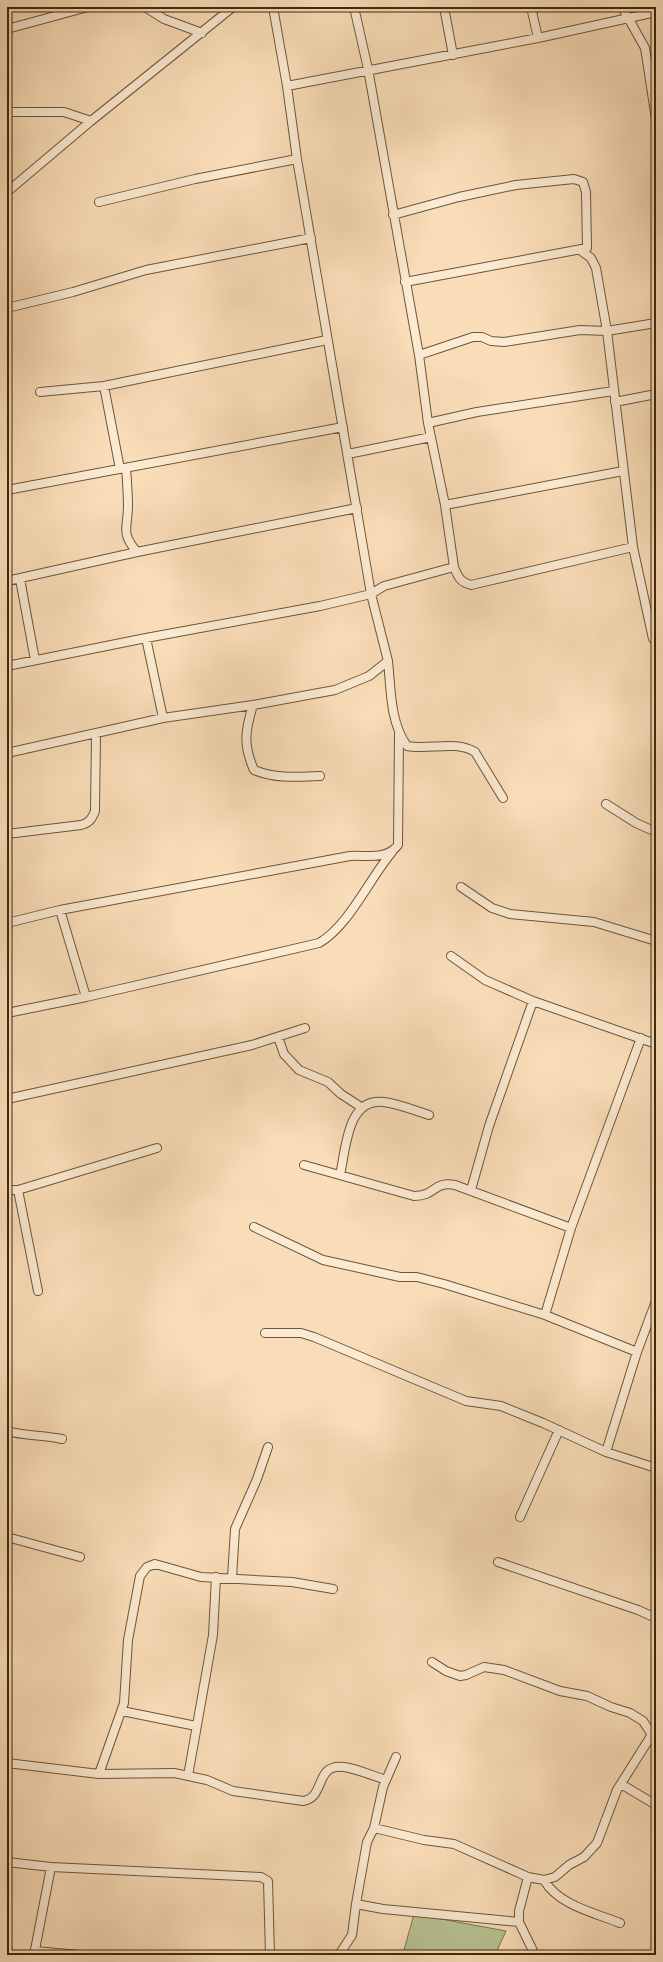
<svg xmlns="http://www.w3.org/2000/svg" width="663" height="1962" font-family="Vollkorn,serif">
  <rect width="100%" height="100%" fill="#f9ddb8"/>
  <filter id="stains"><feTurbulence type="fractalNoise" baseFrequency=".005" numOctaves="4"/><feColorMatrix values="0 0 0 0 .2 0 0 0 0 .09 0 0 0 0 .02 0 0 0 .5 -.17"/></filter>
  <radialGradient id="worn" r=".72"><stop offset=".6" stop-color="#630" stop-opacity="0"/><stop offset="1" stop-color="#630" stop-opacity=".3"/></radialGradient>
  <!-- green -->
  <path fill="#b8c293" stroke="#7c7650" d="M414 1914 506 1931 495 1955H417L404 1950Z"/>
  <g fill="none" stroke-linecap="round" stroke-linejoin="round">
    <!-- street casing -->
    <g stroke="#6e5637" stroke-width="10">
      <path id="street" d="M145 7 164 19 202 33
        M444 7 453 55
        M531 7 538 38
        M622 7 645 48 656 119
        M7 29 88 7
        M287 86 538 38 656 12
        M7 112H64L91 121
        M7 192 91 121 233 7
        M99 202 195 179 297 159
        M393 215 459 197 516 185 574 179 583 182 586 192 587 248 405 282
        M580 250 591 258 596 268 607 331 633 547 653 639 656 640
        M7 308 73 292 146 270 311 238
        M419 355 473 337H482L491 341 504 342 580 330 607 331 656 323
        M104 386 120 469
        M40 392 104 386 327 340
        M615 402 656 394
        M428 423 477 412 613 391
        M348 454 431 437
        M126 468C127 481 128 493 128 506 128 528 120 532 137 552
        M7 490 343 427
        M445 505 623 471
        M454 567C458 577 460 582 471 585L633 547
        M20 579 35 660
        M7 581 137 552 357 508
        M146 638 163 718
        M388 661C391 690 390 722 407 746 430 750 456 740 475 752L503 798
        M7 666 146 638 320 606 371 594 384 586 454 567 445 505 428 423 419 355 368 69 354 7
        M253 705C245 731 243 745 254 770 276 779 297 777 320 776
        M7 753 163 718 253 705 335 690 369 676 388 661 371 594 297 159 287 86 273 7
        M606 804 636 823 656 832
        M7 834 81 825C89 823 92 819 95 811L96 734
        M461 887 492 908 510 914 594 922 656 941
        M60 910 86 997
        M7 923 60 910 350 856C366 855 387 860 398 845L399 734
        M451 956 485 980 533 1001 656 1044
        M7 1013 86 997 319 943C348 927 370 878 392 852
        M278 1037 284 1054 299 1070 328 1082 341 1094 361 1107
        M7 1099 252 1045 305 1028
        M304 1165 414 1196C436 1196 433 1181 455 1185L571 1228
        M340 1175C346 1149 347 1097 384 1102 399 1104 414 1110 429 1115
        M7 1190H18L157 1148
        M18 1190 38 1291
        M471 1190 489 1126 533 1001
        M254 1227 323 1260 400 1277H417L444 1284 545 1315 637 1352
        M545 1315 571 1228 641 1038
        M265 1333H301L314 1337 466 1401 501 1406 543 1423 606 1452 656 1468
        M7 1431C25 1436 43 1435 62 1439
        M606 1452 637 1352 656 1301
        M520 1517 559 1430
        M7 1537 80 1557
        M498 1562 638 1610 656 1618
        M232 1578 235 1529 257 1479 268 1447
        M432 1662 446 1671 460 1676 466 1675 484 1667 504 1670 560 1691 587 1696 611 1707 630 1713 643 1721 652 1735 656 1738
        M122 1711 196 1726
        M7 1763 99 1774 174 1773 207 1780 233 1791 303 1801C326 1798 314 1763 344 1767 358 1769 373 1776 386 1780
        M99 1774 124 1703 128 1640 140 1576 147 1567 155 1564 201 1577 292 1582 333 1589
        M188 1776 213 1635 216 1577
        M621 1784 656 1805
        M374 1828 383 1787 396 1757
        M7 1862 51 1867 261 1877 268 1881 270 1955
        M528 1877 544 1880 555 1877 569 1865 584 1857 597 1843 617 1790 656 1728
        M544 1880C558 1905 595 1913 620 1923
        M356 1904 367 1842 374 1828 424 1840 454 1844 528 1877 519 1911V1922
        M35 1951 80 1955
        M34 1955 51 1867
        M339 1955 352 1935 356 1904 383 1909 519 1922 535 1955
        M551 1955H565"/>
    </g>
    <!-- street -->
    <use href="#street" stroke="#fbe9d1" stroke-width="8"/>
  </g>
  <!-- margin -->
  <rect width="663" height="1962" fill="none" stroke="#f9ddb8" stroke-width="24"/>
  <rect x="8" y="8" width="647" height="1946" fill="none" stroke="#3f290c" stroke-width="2"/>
  <rect x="12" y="12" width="639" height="1938" fill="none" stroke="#3f290c"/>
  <rect width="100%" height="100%" filter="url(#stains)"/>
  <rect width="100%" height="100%" fill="url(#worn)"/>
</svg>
